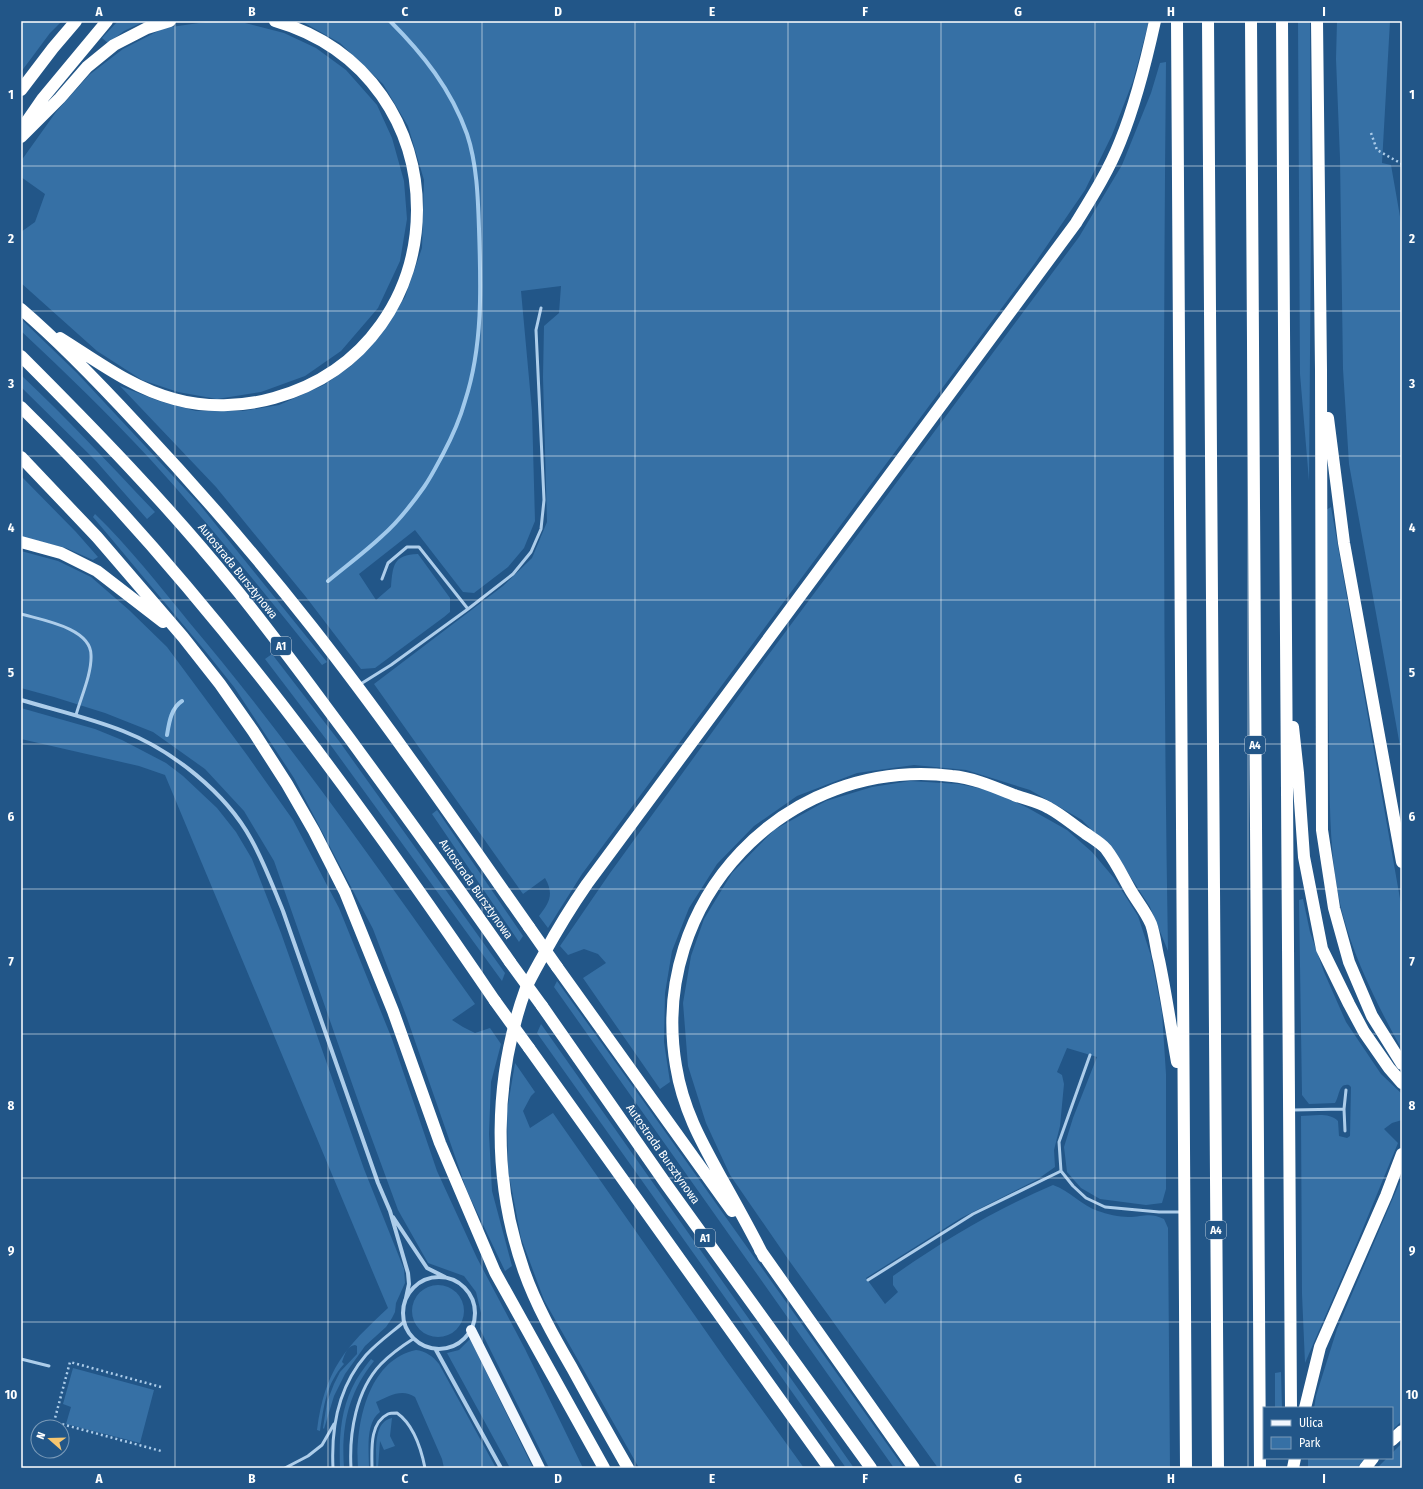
<svg xmlns="http://www.w3.org/2000/svg" width="1423" height="1489" font-family="'Fira Sans Condensed',sans-serif">
  <rect width="100%" height="100%" fill="#225688"/>
  <!-- green -->
  <path fill="#3670a5" d="M21 21H62L50 33 21 72Z
    M118 21H145L124 31 108 43 102 38Z
    M301 21H1149L1133 81 1112 135 1085 190 1035 263 582 874 548 928 539 916C550 902 554 894 545 878L523 894 374 684 503 586 532 558 547 522 543 377 544 326 559 313 561 286 521 291 532 411 535 521 524 548 508 567 474 593 463 592 415 530 359 574 376 600 391 587C393 565 393 555 418 554L450 598V612L444 617 375 668 361 669 306 597 216 487 120 386 159 401 196 411H243L279 405 324 385 351 366 379 337 405 297 422 248 424 180 408 126 383 84 340 43Z
    M1298 21H1310L1311 228 1309 481 1300 374Z
    M1337 21H1390L1382 163 1391 165 1402 228V757L1349 464 1343 369 1340 158 1336 59Z
    M206 22 245 23 284 33 316 48 346 70 377 105 392 138 404 181 407 219 400 261 378 308 341 351 305 376 261 392 217 399 178 392 142 380 97 351 21 283V232L35 222 45 194 21 177V161L56 112 89 75 123 49 164 28Z
    M1166 62C1163 358 1163 655 1168 951L1150 907 1117 856 1082 820 1030 790 966 770 914 765 857 773 797 796 754 826 717 864 689 908 672 951 665 993 664 1042 670 1082 660 1089 583 978 606 963 598 954 584 949 568 955 560 946 610 873 758 669 1079 237 1122 165 1151 93 1160 63Z
    M21 319 77 373 200 505 327 662 322 665C266 595 210 525 150 459 108 414 65 372 21 331Z
    M21 375C68 419 111 466 155 512L147 519 96 461 21 387Z
    M21 476 76 532 98 557 93 560 66 548 21 537Z
    M1331 507 1402 910V1050C1378 1006 1355 961 1342 912 1328 855 1330 795 1329 737 1328 662 1327 586 1326 510Z
    M95 514C129 547 159 585 189 622 292 744 382 874 475 1004L452 1020 463 1027 475 1033 490 1028 501 1044 491 1082 489 1134 492 1191 512 1266 505 1271 467 1191 407 1018 373 929 294 778 234 687 206 652 109 536 93 517Z
    M21 551 58 561 91 577 129 610 167 647 247 755 293 820 339 908 392 1039 437 1171 477 1258 525 1349 583 1468H549L480 1329 481 1313 476 1292 464 1276 428 1263 398 1210 362 1112 274 861 244 811 205 769 153 732 105 713 54 697 21 688Z
    M272 654 339 741 505 973 502 981 332 747 265 659Z
    M21 708 95 729 122 740 166 763 183 776 217 808 236 832 252 859 281 933 364 1169 404 1269 405 1283 396 1303 395 1312 392 1318 386 1327 365 1346 345 1374 334 1396 324 1429 323 1428 327 1402 334 1384 340 1372 357 1354V1346L355 1345C347 1346 345 1354 342 1362L344 1364C326 1384 324 1406 320 1431L317 1430C325 1369 345 1348 388 1308L377 1282 165 775 139 766 21 739Z
    M910 781 959 784 992 791 1028 808 1067 830 1092 852 1114 878 1138 916 1151 956 1162 1013 1166 1074V1189L1162 1203 1146 1205 1100 1199 1081 1188 1067 1172 1064 1147 1073 1118 1097 1057 1067 1048 1057 1072 1062 1075 1064 1084 1060 1126 1054 1150 1055 1167 1038 1179 961 1218 866 1278 885 1304 898 1292 893 1285V1276C944 1240 997 1209 1053 1185 1070 1191 1081 1205 1098 1211 1106 1214 1120 1217 1128 1217 1144 1217 1149 1212 1164 1219L1168 1228 1170 1468H938L788 1259 730 1175 706 1123 688 1066 683 1003 691 956 704 919 732 873 774 830 826 801 872 787Z
    M437 810 523 936 519 942 432 814Z
    M1303 899 1310 932 1324 972 1346 1022 1381 1074 1402 1094V1120L1392 1123 1384 1129 1398 1143 1359 1238 1305 1363 1302 1294 1301 1116C1313 1116 1329 1112 1338 1121L1339 1136 1347 1138 1350 1136 1351 1087 1349 1085C1338 1083 1340 1096 1335 1103L1309 1104 1302 1095 1299 900Z
    M557 981 639 1095 904 1468H894L554 987Z
    M541 1024 854 1468H846L537 1033Z
    M515 1063 535 1092 531 1096 523 1111 530 1128 553 1113 726 1360 804 1468H639L544 1300 521 1238 508 1170 507 1111Z
    M1402 1177V1421L1392 1430V1408H1314L1316 1396 1337 1329Z
    M412 1311a26 26 0 1 1 52 0a26 26 0 1 1-52 0Z
    M470 1339 533 1468H510L447 1353 459 1350Z
    M416 1350C425 1351 433 1356 439 1364L496 1468H444L442 1459 415 1397C402 1388 389 1396 376 1402L380 1412C365 1423 369 1451 369 1468H358C355 1427 367 1360 416 1350Z
    M371 1359 374 1361C348 1393 341 1427 344 1468H340C339 1441 340 1413 352 1388 357 1377 364 1368 371 1359Z
    M73 1368 154 1390 140 1443 66 1424 71 1407 63 1404Z
    M1281 1372 1282 1408H1275V1373Z
    M392 1418 390 1436 395 1446 384 1450 380 1441 378 1468H376C377 1453 372 1422 392 1418Z
    M1402 1443V1468H1377L1387 1458H1392V1453Z
    M1308 1458H1365L1357 1468H1308Z"/>
  <g fill="none" stroke-linecap="round" stroke-linejoin="round">
    <!-- stream -->
    <path stroke="#a1c9eb" stroke-width="4" d="M328 581C346 566 365 552 382 536 398 522 412 504 424 487 431 477 437 465 443 454 452 437 460 419 465 401 483 346 481 286 479 229 478 198 477 164 467 134 451 89 423 54 390 21
      M167 735C169 723 171 708 182 701"/>
    <!-- path -->
    <path stroke="#adcdea" stroke-width="2.5" stroke-dasharray="2 3" stroke-linecap="butt" d="M1371 133 1377 150 1402 164
      M161 1387 70 1362 54 1422 161 1451"/>
    <!-- service -->
    <path stroke="#adcdea" stroke-width="3" d="M382 579 388 563 407 547H419L468 609
      M21 614C42 620 91 628 91 655 92 673 81 697 76 715
      M359 685 391 665 468 609 513 574 531 552 541 529 544 500 536 330 541 308
      M1090 1055 1059 1142 1061 1171 1073 1186 1086 1198 1105 1207 1159 1212H1182
      M1344 1109 1346 1090
      M1293 1110 1344 1109 1345 1131
      M868 1280 973 1214 1061 1171
      M21 1359 49 1366
      M285 1468 308 1456 322 1445 334 1424
      M333 1468C331 1428 339 1386 366 1355 377 1343 391 1333 404 1322
      M351 1468C349 1433 356 1390 381 1364 391 1354 402 1346 413 1339
      M372 1468C372 1451 369 1423 388 1414 390 1413 395 1413 397 1413 414 1425 421 1448 425 1468"/>
    <!-- minor -->
    <path stroke="#adcdea" stroke-width="4" d="M21 700C55 710 90 718 123 731 172 750 226 793 251 839 264 862 273 887 283 911L378 1183 390 1211 408 1273 409 1284 406 1298
      M393 1217 427 1268 445 1277
      M403 1313a36 36 0 1 1 72 0a36 36 0 1 1-72 0Z
      M436 1350 501 1468"/>
    <!-- primary -->
    <path stroke="#f1f7fe" stroke-width="10" d="M471 1330 540 1468"/>
    <!-- motorway -->
    <path stroke="#fff" stroke-width="12" d="M1177 21 1186 1468
      M1208 21 1218 1468
      M1251 21 1260 1468
      M1282 21 1291 1408
      M1317 21 1321 369 1322 830 1334 908 1349 962 1372 1016 1402 1064
      M21 90 53 48 76 21
      M23 127 43 98 107 21
      M21 137 60 98 87 67 114 45 147 28 170 21
      M21 309C63 345 101 385 138 425 199 490 257 557 312 627 388 724 458 826 529 927
      M60 338C97 361 132 388 174 399 206 408 242 407 274 398 464 345 465 76 275 21
      M21 356C94 429 166 503 231 583 273 634 311 687 350 739 404 813 458 887 510 962
      M21 407C201 584 353 792 495 1001
      M1328 418 1344 543 1402 862
      M21 457 97 537 183 637 220 684 253 731 287 784 314 831 345 892 393 1011 440 1143 495 1272 604 1468
      M21 542 61 553 97 571 163 622
      M1293 727 1298 773 1304 857 1322 949 1349 1004 1364 1032 1389 1068 1402 1083
      M557 967 732 1211
      M542 1006 666 1184 871 1468
      M529 1048 829 1468
      M760 1250 914 1468
      M764 1257C751 1231 737 1206 723 1181 702 1143 683 1110 676 1066 648 901 786 756 952 776 974 778 994 787 1014 795 1025 799 1039 802 1049 808 1062 815 1073 825 1085 833 1092 838 1101 843 1106 849 1116 862 1123 877 1131 891 1137 901 1146 912 1151 924 1155 935 1156 949 1159 960 1166 994 1171 1028 1177 1062
      M1305 1408 1320 1347 1386 1196 1402 1154
      M1392 1440 1402 1431
      M628 1468C609 1435 590 1401 572 1368 554 1337 536 1305 524 1271 492 1180 493 1079 526 988 531 977 538 965 544 954 557 930 571 907 587 884L1076 223C1092 197 1109 170 1120 142 1136 103 1146 62 1155 21
      M1293 1468 1295 1458
      M1365 1468 1373 1458"/>
    <!-- motorway-bridge -->
    <path stroke="#fff" stroke-width="12" d="M529 927 557 967
      M510 962 542 1006
      M495 1001 529 1048"/>
  </g>
  <!-- grid -->
  <path fill="none" stroke="#fff" stroke-width="1" stroke-opacity="0.55" d="M175 21V1468M328 21V1468M482 21V1468M635 21V1468M788 21V1468M941 21V1468M1095 21V1468M1248 21V1468M21 166H1402M21 311H1402M21 456H1402M21 600H1402M21 744H1402M21 889H1402M21 1034H1402M21 1178H1402M21 1322H1402"/>
  <g text-anchor="middle" stroke-width="3" stroke-linejoin="round" paint-order="stroke">
    <!-- shield labels -->
    <g fill="#225688" stroke="#bdccdb" stroke-width="1">
      <rect x="271" y="637" width="20" height="18" rx="3"/>
      <rect x="1245" y="736" width="20" height="18" rx="3"/>
      <rect x="1206" y="1221" width="20" height="18" rx="3"/>
      <rect x="695" y="1229" width="20" height="18" rx="3"/>
    </g>
    <g font-size="11" font-weight="bold" fill="#fff">
      <text x="281" y="650">A1</text>
      <text x="1255" y="749">A4</text>
      <text x="1216" y="1234">A4</text>
      <text x="705" y="1242">A1</text>
    </g>
    <!-- street labels -->
    <g font-size="12" fill="#fff" stroke="#225688">
      <text transform="translate(238 571) rotate(51)" y="4">Autostrada Bursztynowa</text>
      <text transform="translate(476 889) rotate(55)" y="4">Autostrada Bursztynowa</text>
      <text transform="translate(663 1154) rotate(55)" y="4">Autostrada Bursztynowa</text>
    </g>
  </g>
  <!-- border -->
  <rect width="1423" height="1489" fill="none" stroke="#225688" stroke-width="44"/>
  <!-- legend -->
  <rect x="1263" y="1407" width="130" height="52" fill="#225688" stroke="#7a9ab8"/>
  <rect x="1271" y="1420" width="20" height="6" fill="#f1f7fe" stroke="#7a9ab8"/>
  <text x="1299" y="1427" font-size="12" fill="#ffffff">Ulica</text>
  <rect x="1271" y="1437" width="20" height="12" fill="#3670a5" stroke="#7a9ab8"/>
  <text x="1299" y="1447" font-size="12" fill="#ffffff">Park</text>
  <!-- north arrow -->
  <g transform="translate(50 1439) rotate(290)"><circle r="19" fill="#225688" stroke="#7a9ab8"/>
  <path d="M0-3L7 15L0 10L-7 15Z" fill="#f6c66f"/>
  <text y="-6" font-size="11" font-weight="bold" text-anchor="middle" fill="#ffffff">N</text>
  </g>
  <rect x="22" y="22" width="1379" height="1445" fill="none" stroke="#fff" stroke-width="1.5"/>
  <g font-size="13" text-anchor="middle" font-weight="bold" fill="#fff">
    <text x="99" y="16">A</text>
    <text x="252" y="16">B</text>
    <text x="405" y="16">C</text>
    <text x="558" y="16">D</text>
    <text x="712" y="16">E</text>
    <text x="865" y="16">F</text>
    <text x="1018" y="16">G</text>
    <text x="1171" y="16">H</text>
    <text x="1324" y="16">I</text>
    <text x="11" y="99">1</text>
    <text x="1412" y="99">1</text>
    <text x="11" y="243">2</text>
    <text x="1412" y="243">2</text>
    <text x="11" y="388">3</text>
    <text x="1412" y="388">3</text>
    <text x="11" y="532">4</text>
    <text x="1412" y="532">4</text>
    <text x="11" y="677">5</text>
    <text x="1412" y="677">5</text>
    <text x="11" y="821">6</text>
    <text x="1412" y="821">6</text>
    <text x="11" y="966">7</text>
    <text x="1412" y="966">7</text>
    <text x="11" y="1110">8</text>
    <text x="1412" y="1110">8</text>
    <text x="11" y="1255">9</text>
    <text x="1412" y="1255">9</text>
    <text x="11" y="1399">10</text>
    <text x="1412" y="1399">10</text>
    <text x="99" y="1483">A</text>
    <text x="252" y="1483">B</text>
    <text x="405" y="1483">C</text>
    <text x="558" y="1483">D</text>
    <text x="712" y="1483">E</text>
    <text x="865" y="1483">F</text>
    <text x="1018" y="1483">G</text>
    <text x="1171" y="1483">H</text>
    <text x="1324" y="1483">I</text>
  </g>
</svg>
